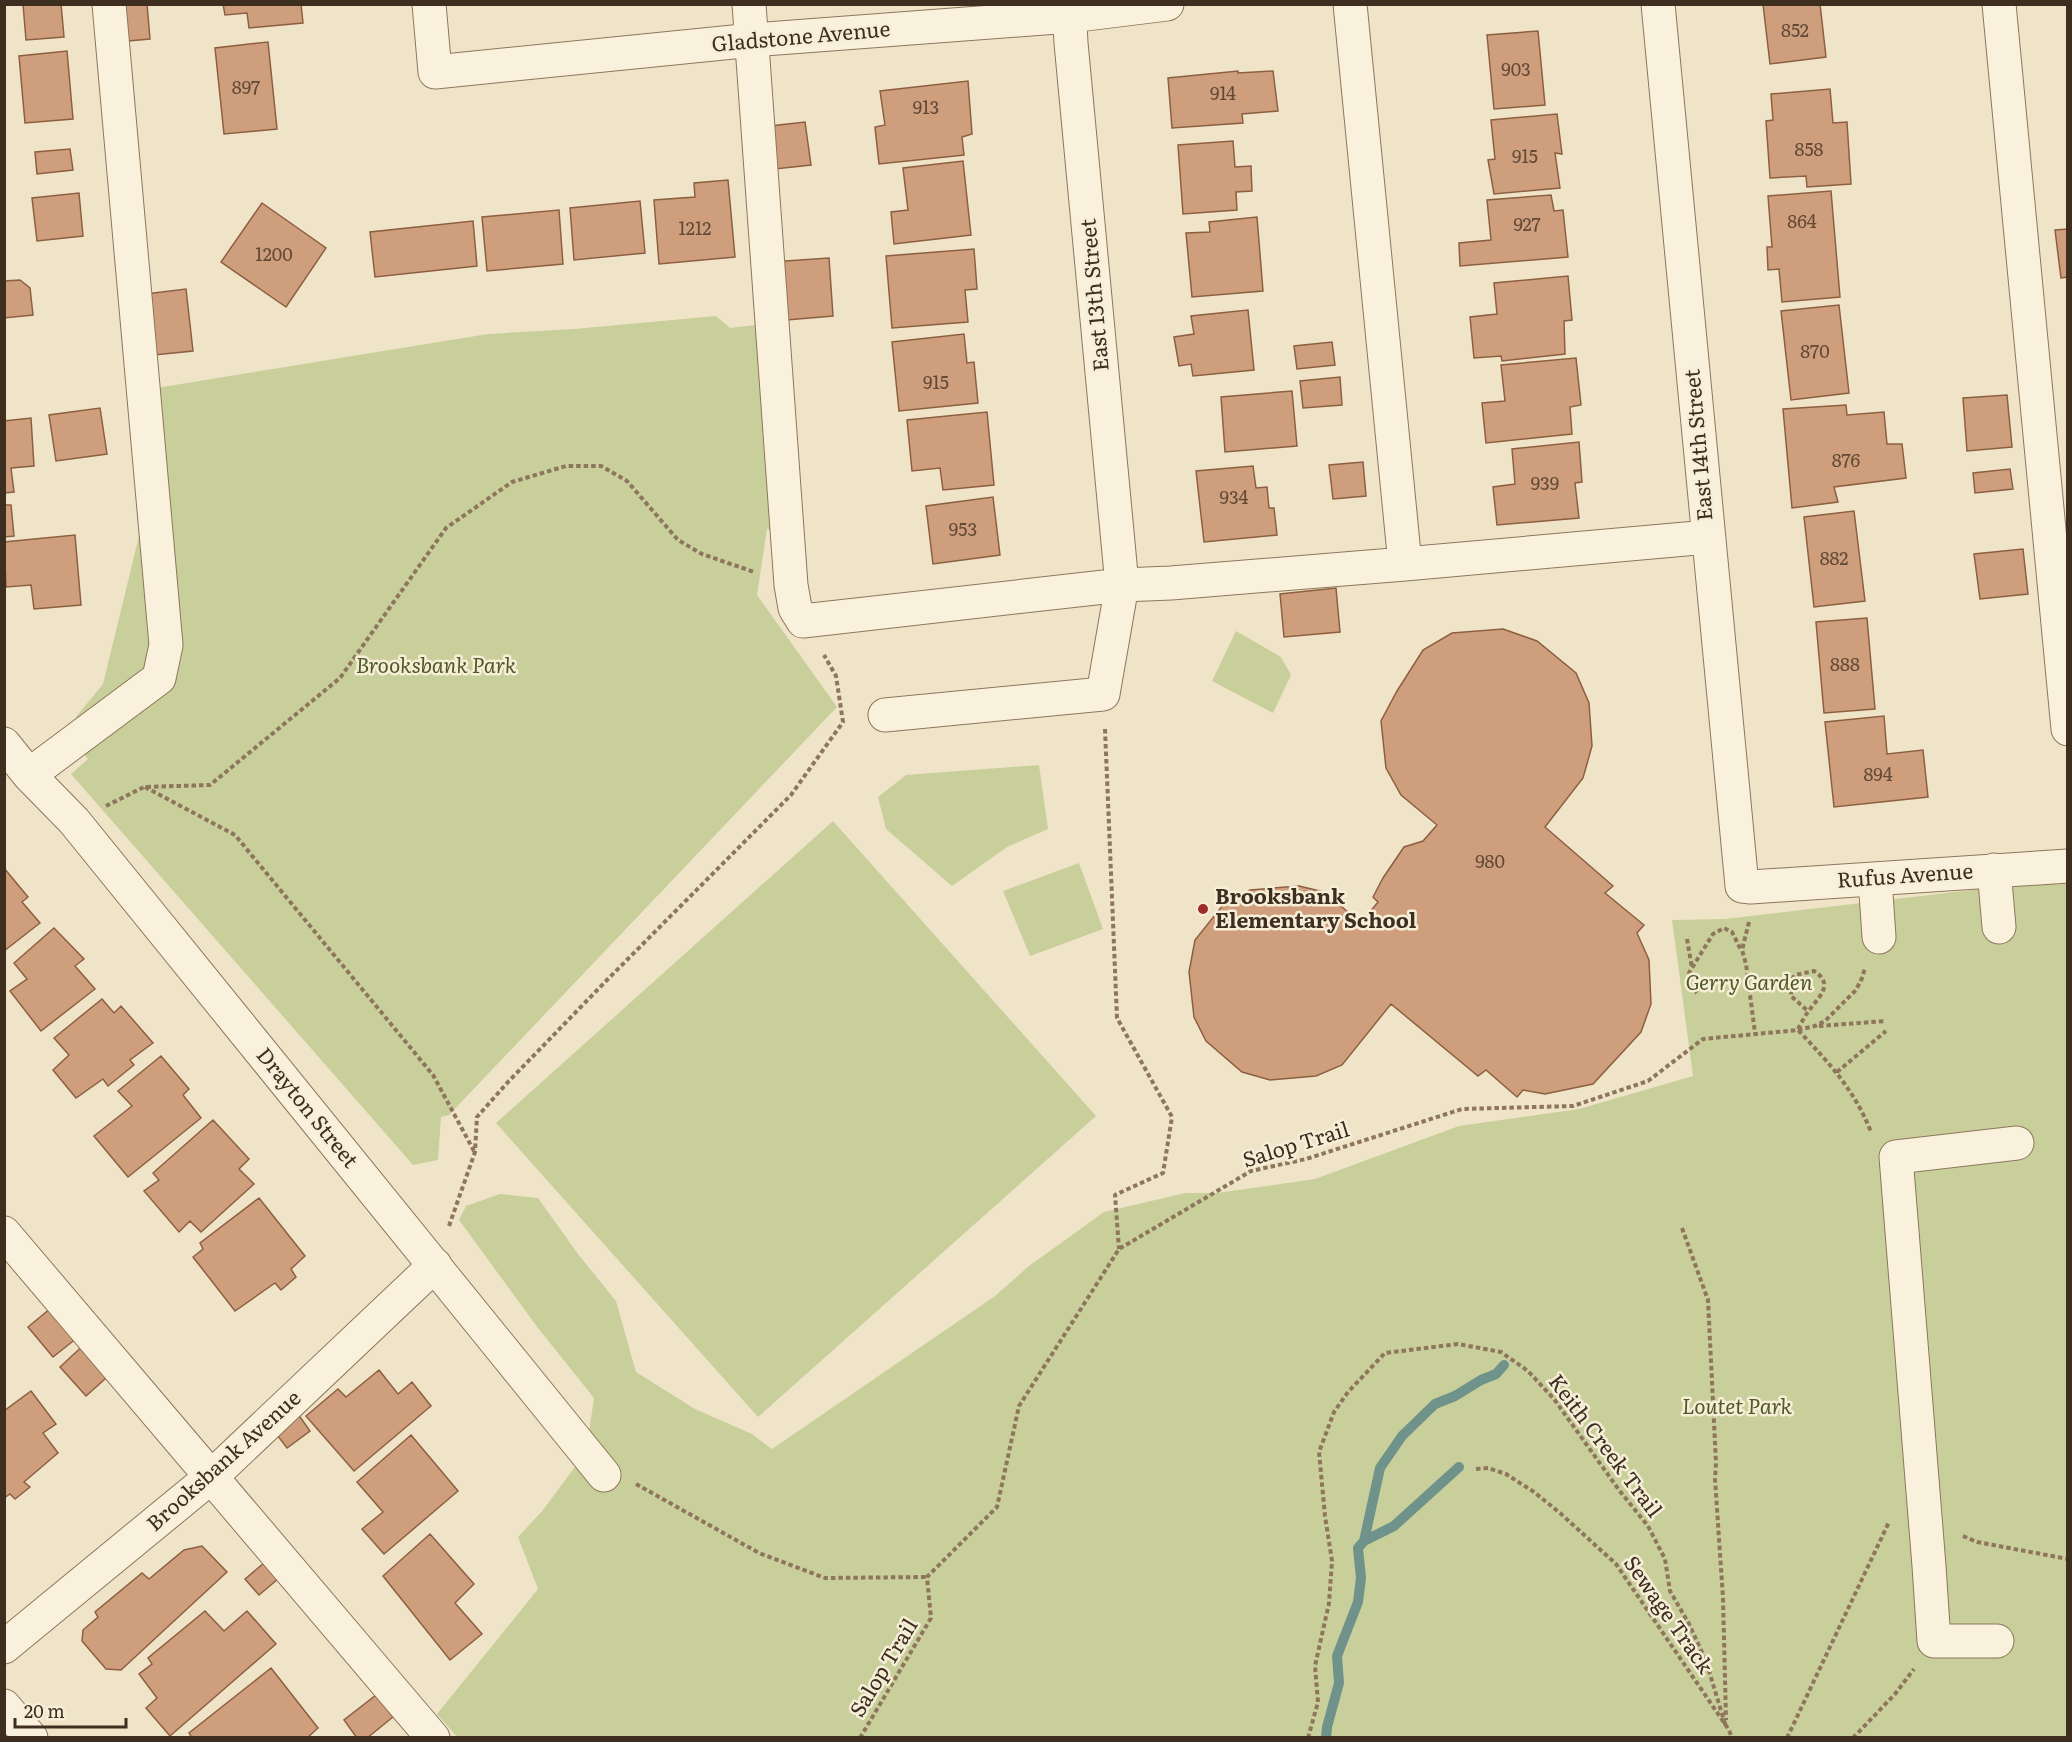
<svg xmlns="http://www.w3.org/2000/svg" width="2072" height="1742" font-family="Literata,serif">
  <rect width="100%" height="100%" fill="#f0e4c8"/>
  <!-- green -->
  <path fill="#c9cf9b" d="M716 316 730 328 755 325 775 530 767 529 757 595 837 707 449 1115 441 1117 438 1160 413 1165 71 774 88 759 74 744 76 717 103 684 148 499 144 390 488 334 574 329Z
    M1236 631 1281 657 1291 675 1273 713 1212 681Z
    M1039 765 1048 829 1007 847 952 886 886 829 878 797 906 775Z
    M833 821 1096 1116 758 1417 496 1123Z
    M1079 863 1103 929 1030 956 1003 891Z
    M2067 879V1737L458 1738 437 1714 538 1589 518 1537 543 1510 586 1452 594 1398 538 1328 459 1220 466 1206 500 1194 538 1198 578 1254 616 1301 636 1372 695 1409 752 1434 772 1449 995 1296 1029 1266 1104 1212 1185 1193H1217L1315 1179 1459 1126 1579 1109 1693 1076 1672 920 1725 919Z"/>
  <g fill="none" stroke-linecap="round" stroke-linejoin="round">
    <!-- stream -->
    <path stroke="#6f938a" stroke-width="10" d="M1364 1541 1394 1526 1459 1467
      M1326 1738 1327 1727 1339 1683 1337 1656 1358 1602 1361 1578 1358 1548 1364 1541 1380 1468 1402 1436 1435 1404 1455 1396 1481 1380 1496 1374 1504 1365"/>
  </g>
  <!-- building -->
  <path fill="#cf9f7d" stroke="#8d5f41" stroke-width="1.5" d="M23 4H61L64 37 26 40Z
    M113 4H147L150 39 117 42Z
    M223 4H301L303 23 249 28 247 13 225 15Z
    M1763 4H1820L1826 57 1770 64Z
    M1538 31 1545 105 1494 109 1487 35Z
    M268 42 277 129 224 134 215 48Z
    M67 51 73 119 25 123 19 56Z
    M1238 71V73L1273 71 1278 111 1242 114 1243 123 1172 128 1168 78Z
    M968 81 972 134 962 137 964 155 879 164 875 127 885 125 880 91Z
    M1830 89 1833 123 1847 122 1851 184 1807 187 1806 176 1770 178 1766 121 1773 120 1771 94Z
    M1557 114 1562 154 1555 153 1560 188 1494 194 1488 160 1495 159 1491 120Z
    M805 122 811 165 775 169 770 126Z
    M1233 141 1235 167 1251 166 1252 191 1236 192 1237 210 1183 214 1178 145Z
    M70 149 73 170 37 174 35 152Z
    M963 161 971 235 894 244 891 212 908 210 903 168Z
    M728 180 735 257 659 264 654 200 695 197 694 183Z
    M1831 191 1840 297 1782 302 1779 269 1768 270 1767 247H1772L1768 196Z
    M79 193 83 236 37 241 32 198Z
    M1551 195 1554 211 1563 210 1568 257 1460 266 1459 243 1491 240 1487 200Z
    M640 201 645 253 574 260 570 208Z
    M262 203 326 248 286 307 221 262Z
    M559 210 563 264 487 271 482 217Z
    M1257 217 1263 291 1192 297 1186 233 1210 232 1209 222Z
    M473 221 477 266 375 277 370 232Z
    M2068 229V277L2061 278 2055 230Z
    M974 249 977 289 965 290 968 322 892 328 886 256Z
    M829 258 833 316 775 321 771 262Z
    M1568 276 1572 320 1564 321 1565 354 1502 361 1501 356 1474 358 1470 317 1497 314 1494 283Z
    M20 280 30 288 33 315 4 318V281Z
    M186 289 193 351 144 356 138 295Z
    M1839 305 1849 393 1791 400 1781 311Z
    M1248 310 1254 370 1193 376 1191 364 1179 366 1174 337 1194 334 1191 316Z
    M964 334 967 363 974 362 978 403 899 411 892 342Z
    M1332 342 1335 365 1297 369 1294 346Z
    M1576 358 1581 405 1570 407 1572 434 1486 443 1482 403 1505 401 1501 365Z
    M1340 377 1342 405 1303 408 1300 381Z
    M1292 391 1297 446 1225 452 1221 397Z
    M2007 395 2012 447 1967 451 1963 398Z
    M1846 405 1847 415 1884 412 1887 444H1902L1906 478 1834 487 1838 502 1792 508 1783 409Z
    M100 408 107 454 56 461 49 415Z
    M987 412 994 485 943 490 940 468 912 471 907 420Z
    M31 418 34 466 11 468 14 492 4 493V421Z
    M1579 442 1582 482 1575 483 1579 518 1497 525 1493 487 1515 484 1512 449Z
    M1363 462 1366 496 1333 499 1329 465Z
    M1253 466 1256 488 1267 487 1269 508H1274L1277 535 1204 542 1196 471Z
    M2010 469 2013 489 1975 493 1973 473Z
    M993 497 1000 555 933 564 926 506Z
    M4 505H11L14 536 4 537Z
    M1854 511 1865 601 1814 607 1804 517Z
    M75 535 81 605 34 609 31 585 6 587 4 542Z
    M2023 549 2028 594 1980 599 1974 554Z
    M1336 588 1340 632 1284 637 1280 594Z
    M1867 618 1875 709 1824 713 1816 622Z
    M1503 629 1537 641 1576 673 1589 703 1592 746 1583 778 1545 827 1613 886 1605 893 1644 925 1637 933 1649 960 1651 1004 1641 1032 1593 1084 1545 1094 1523 1090 1517 1097 1486 1070 1478 1076 1391 1004 1342 1065 1316 1076 1270 1080 1242 1072 1206 1041 1194 1017 1189 972 1195 940 1223 905 1250 890 1299 886 1324 892 1361 923 1378 902 1373 897 1383 878 1404 847 1423 841 1437 825 1401 795 1386 768 1381 721 1397 691 1423 650 1452 633Z
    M1884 716 1887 754 1923 750 1928 797 1834 807 1825 722Z
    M4 868 28 897 22 902 40 923 4 951Z
    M54 928 84 959 75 966 95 989 41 1031 10 991 27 979 14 963Z
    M102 999 114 1013 121 1006 153 1043 130 1060 134 1065 108 1086 103 1079 76 1098 53 1070 69 1055 54 1038Z
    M161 1056 189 1089 183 1095 201 1118 128 1177 94 1136 132 1106 118 1091Z
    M213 1120 249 1159 239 1169 254 1184 201 1232 190 1221 179 1232 144 1191 159 1180 153 1173Z
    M259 1198 305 1256 291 1269 296 1277 281 1290 275 1283 235 1311 193 1257 203 1249 200 1243Z
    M57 1303 82 1334 53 1357 28 1327Z
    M88 1341 114 1371 86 1396 60 1367Z
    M379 1370 398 1394 412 1382 431 1406 354 1471 306 1416 338 1389 346 1397Z
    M31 1391 56 1424 43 1433 58 1453 24 1482 30 1487 15 1499 10 1494 4 1498V1411Z
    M298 1414 310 1431 287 1448 274 1431Z
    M411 1435 458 1491 384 1554 362 1529 383 1512 357 1482Z
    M430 1534 474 1584 455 1603 482 1634 450 1660 383 1576Z
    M202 1546 227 1572 121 1670 106 1669 82 1641 83 1630 98 1617 95 1612 142 1573 149 1579 184 1550Z
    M271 1557 284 1574 259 1595 245 1579Z
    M205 1611 224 1631 247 1611 276 1644 170 1736 146 1708 157 1698 139 1674 152 1664 148 1658Z
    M271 1668 318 1728 307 1738H192L189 1733Z
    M376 1695 393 1717 367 1738H357L344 1720Z"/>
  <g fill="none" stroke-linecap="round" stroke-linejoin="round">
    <!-- minor casing -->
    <g stroke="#8d765c" stroke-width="35">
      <path id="minor" d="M429 4 435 72 753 40 1070 16 1167 4
        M749 4 791 585 795 608 803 621 1122 585 1171 583 1405 564 1708 537
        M1350 4 1405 564
        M1658 4 1742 886 1751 887 2068 866
        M1999 4 2068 729
        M885 715 1103 694 1122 585 1071 43 1069 4
        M4 744 29 775 74 821 604 1475
        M29 775 159 678 166 645 109 4
        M1994 870 1999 927
        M1875 879 1879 937
        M4 1233 433 1738
        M1997 1641H1934L1929 1566 1896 1157 2017 1143
        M4 1647 211 1477 435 1265
        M4 1706 31 1738"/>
    </g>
    <!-- path -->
    <path stroke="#8d765c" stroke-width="4" stroke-dasharray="4.5 3" stroke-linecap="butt" d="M1105 729 1117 1018 1172 1117 1163 1173 1115 1195 1119 1249
      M145 787 235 835 433 1075 474 1151
      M106 806 144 787 210 785 340 678 446 528 512 482 566 466H601L627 481 678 540 702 554 754 572
      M1749 922 1742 950 1746 964 1755 1033
      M1687 939 1692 968
      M1697 993 1691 987 1687 976 1713 934 1724 928 1732 932 1741 950
      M1819 1026 1886 1021
      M1798 1029C1801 1024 1804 1017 1808 1012 1817 998 1836 985 1814 971L1795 975 1791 981V996L1808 1011
      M1798 1030 1815 1026 1825 1021 1856 990 1862 978 1865 968
      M1837 1072 1886 1031
      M449 1226 475 1152 477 1117 508 1082 606 981 791 795 843 722 836 676 824 655
      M1682 1228 1708 1300 1716 1463 1715 1479 1723 1598 1726 1720
      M1476 1469 1488 1468 1506 1474 1534 1492 1560 1513 1616 1564 1729 1730 1732 1738
      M636 1484 759 1553 825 1578 927 1577
      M1963 1536 1977 1542 2068 1559
      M860 1738 931 1618 927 1577 997 1507 1019 1406 1119 1249 1251 1171 1306 1159 1462 1109 1573 1106 1648 1081 1703 1039 1798 1030C1829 1063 1854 1089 1871 1132
      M1308 1738 1318 1702 1315 1666 1329 1603 1332 1561 1325 1516 1319 1452 1334 1412 1348 1392 1385 1353 1458 1344 1501 1352 1528 1371 1554 1399 1619 1490 1648 1526 1665 1559 1670 1591 1689 1624 1706 1661 1726 1727
      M1787 1738 1889 1522
      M1853 1738 1895 1694 1914 1669"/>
    <!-- minor -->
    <use href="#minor" stroke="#faf1dc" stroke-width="33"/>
  </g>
  <!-- markers -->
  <circle fill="#9e2a2b" stroke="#f7eed8" stroke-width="2" cx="1203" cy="909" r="6"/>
  <g text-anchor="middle" stroke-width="5" stroke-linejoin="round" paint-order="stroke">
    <!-- number labels -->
    <g font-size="18" fill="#624a37">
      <text x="1795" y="37">852</text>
      <text x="1516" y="76">903</text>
      <text x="246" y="94">897</text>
      <text x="1223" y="100">914</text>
      <text x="926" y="114">913</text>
      <text x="1809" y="156">858</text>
      <text x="1525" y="163">915</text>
      <text x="1802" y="228">864</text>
      <text x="1527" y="231">927</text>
      <text x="695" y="235">1212</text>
      <text x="274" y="261">1200</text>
      <text x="1815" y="358">870</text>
      <text x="936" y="389">915</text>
      <text x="1846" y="467">876</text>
      <text x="1545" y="490">939</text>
      <text x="1234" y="504">934</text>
      <text x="963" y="536">953</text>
      <text x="1834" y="565">882</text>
      <text x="1845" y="671">888</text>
      <text x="1878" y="781">894</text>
      <text x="1490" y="868">980</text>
    </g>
    <!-- street labels -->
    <g font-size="21" fill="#3d2e20" stroke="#f7eed8">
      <text transform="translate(801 37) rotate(-5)" y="7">Gladstone Avenue</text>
      <text transform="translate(1095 295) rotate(-95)" y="7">East 13th Street</text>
      <text transform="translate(1699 445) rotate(-95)" y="7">East 14th Street</text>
      <text transform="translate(1905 876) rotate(-4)" y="7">Rufus Avenue</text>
      <text transform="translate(307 1108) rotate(51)" y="7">Drayton Street</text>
      <text transform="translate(1296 1145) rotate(-17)" y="7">Salop Trail</text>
      <text transform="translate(1605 1446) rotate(53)" y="7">Keith Creek Trail</text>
      <text transform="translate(224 1461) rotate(-42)" y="7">Brooksbank Avenue</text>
      <text transform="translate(1668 1615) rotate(55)" y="7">Sewage Track</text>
      <text transform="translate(884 1668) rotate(-59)" y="7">Salop Trail</text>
    </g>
    <!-- park labels -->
    <g font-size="21" font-style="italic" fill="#4d5a26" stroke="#f7eed8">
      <text x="436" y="673">Brooksbank Park</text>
      <text x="1749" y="990">Gerry Garden</text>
      <text x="1737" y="1414">Loutet Park</text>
    </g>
    <!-- poi labels -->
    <g font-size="21" font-weight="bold" fill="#3d2e20" stroke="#f7eed8" text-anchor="start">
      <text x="1215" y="904">Brooksbank<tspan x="1215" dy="24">Elementary School</tspan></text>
    </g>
  </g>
  <!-- border -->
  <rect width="2072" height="1742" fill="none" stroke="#3d2e20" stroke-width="12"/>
  <!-- scale -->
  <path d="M15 1718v9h111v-9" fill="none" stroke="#3d2e20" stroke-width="3"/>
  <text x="24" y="1718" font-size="18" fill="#3d2e20" stroke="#f7eed8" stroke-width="4.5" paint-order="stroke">20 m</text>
</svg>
